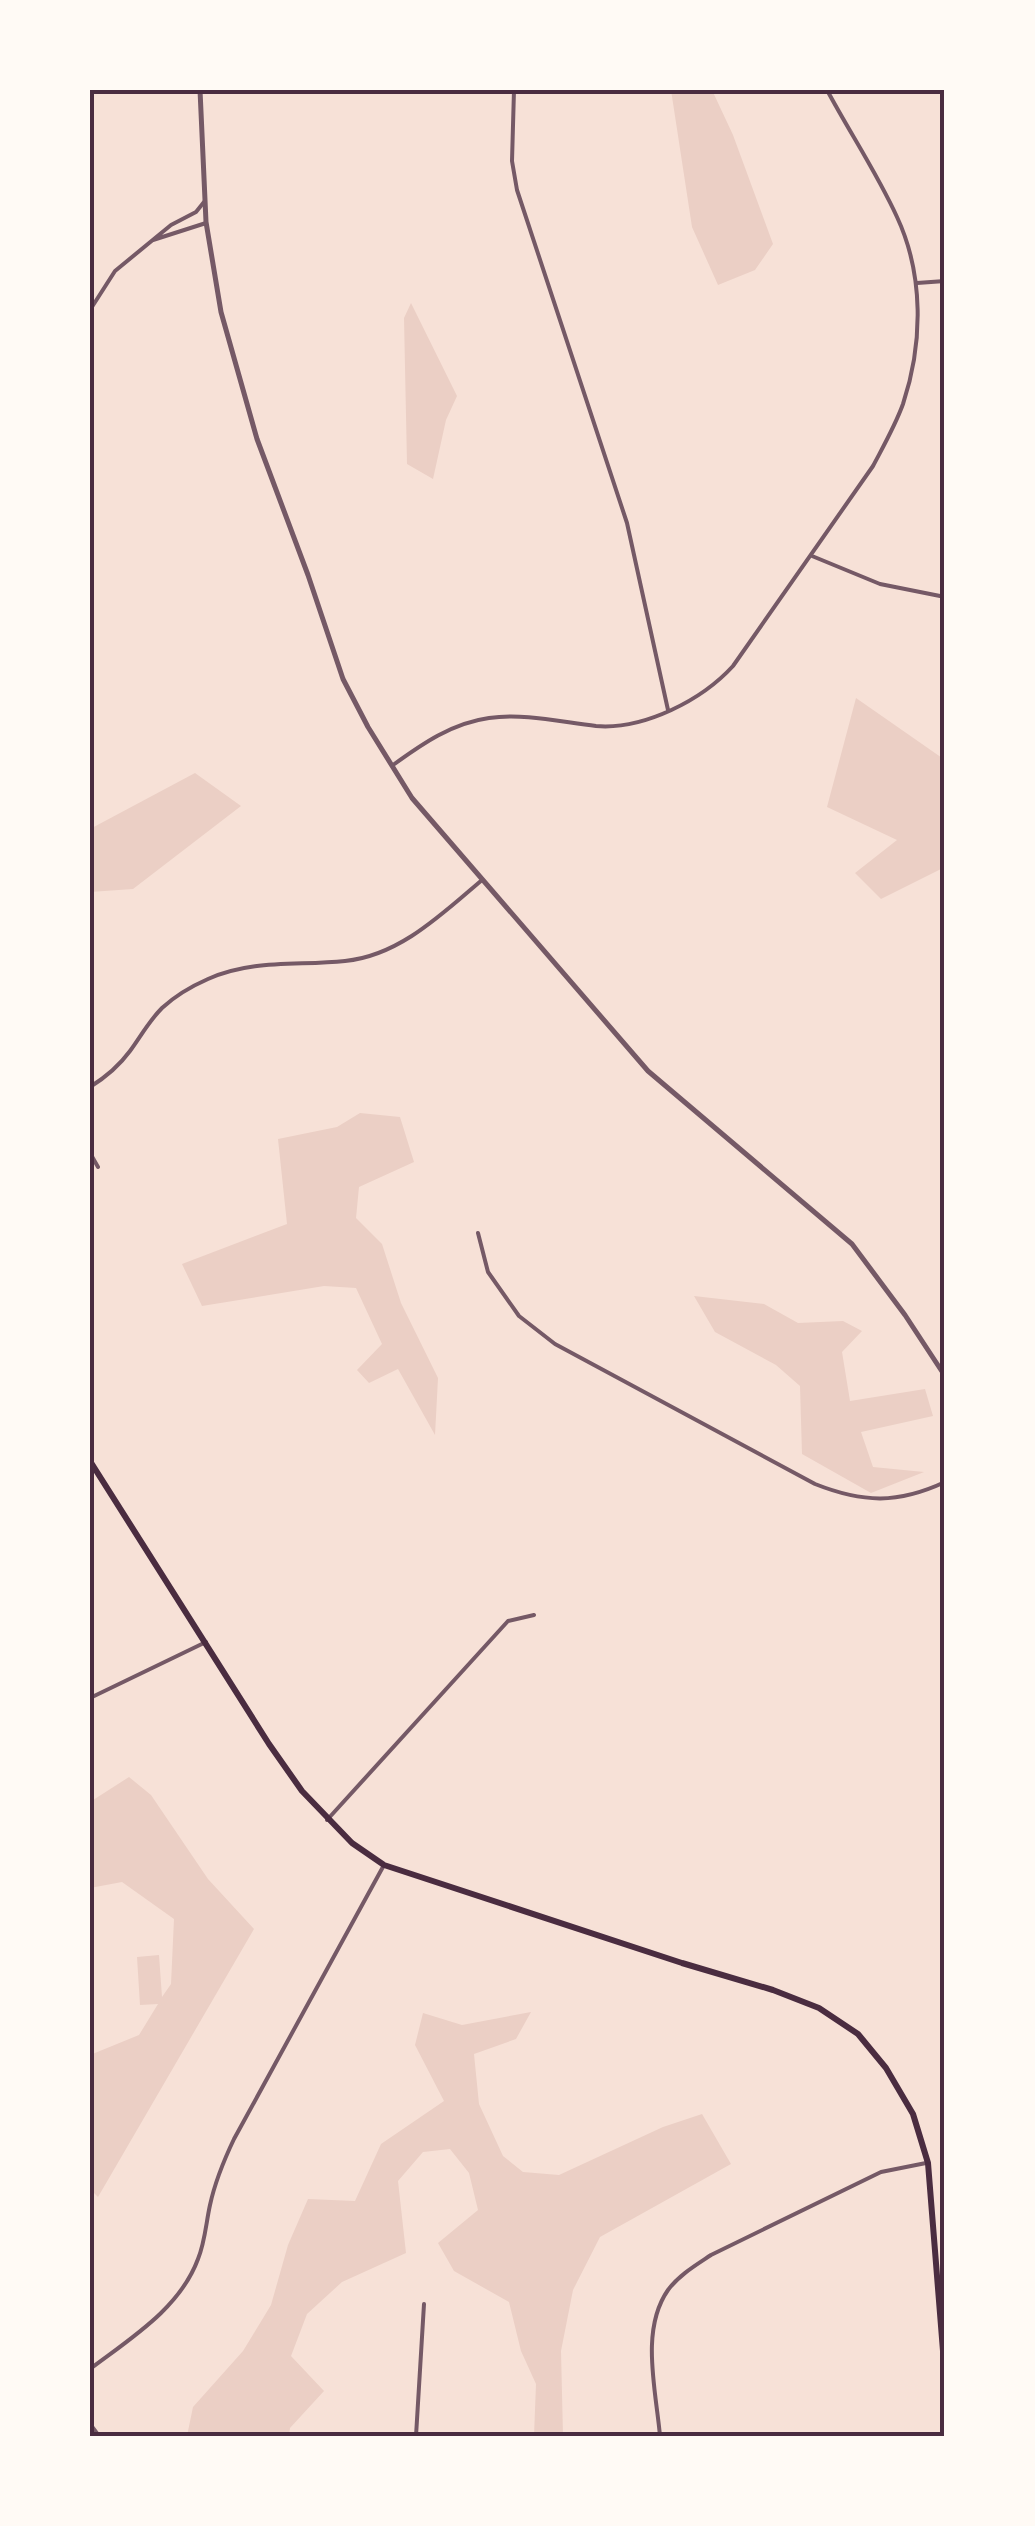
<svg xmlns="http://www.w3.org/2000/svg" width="1035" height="2526" font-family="'Exo 2',sans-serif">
  <rect width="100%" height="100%" fill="#f7e1d7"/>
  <!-- green -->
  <path fill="#ebcfc5" d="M671 90H712L733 135 773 244 755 270 718 285 692 227Z
    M411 303 457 396 446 420 433 479 407 464 404 318Z
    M856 698 945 760V867L881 899 855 873 897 840 827 807Z
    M195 773 241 806 133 889 90 892V829Z
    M360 1113 400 1117 414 1162 359 1187 356 1218 382 1244 401 1303 438 1378 435 1435 398 1369 369 1383 357 1370 382 1344 356 1288 324 1286 202 1306 182 1264 287 1224 278 1139 337 1127Z
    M694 1296 764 1304 798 1323 843 1321 862 1331 842 1352 850 1401 925 1389 933 1416 861 1432 873 1467 924 1472 871 1493 802 1454 800 1386 776 1365 715 1332Z
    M129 1777 151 1795 208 1879 254 1929 98 2197 90 2189V2055L139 2035 158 2004 140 2005 137 1957 159 1955 162 1997 171 1984 174 1919 122 1882 90 1888V1802Z
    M531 2012 516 2039 474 2054 479 2104 503 2156 523 2172 559 2175 663 2127 702 2114 731 2164 600 2237 573 2290 561 2351 563 2436H534L536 2384 521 2351 509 2302 454 2271 438 2243 478 2210 469 2173 450 2149 423 2152 398 2181 406 2253 342 2282 307 2314 291 2356 324 2391 290 2428 289 2436H187L193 2407 243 2351 271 2305 288 2245 308 2199 355 2201 381 2144 444 2101 415 2045 423 2013 462 2025Z"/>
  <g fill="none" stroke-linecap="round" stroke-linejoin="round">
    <!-- minor -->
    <path stroke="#755966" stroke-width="4" d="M514 90 512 161 517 190 627 523 668 710
      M153 240 206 223
      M917 283 945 281
      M90 310 115 271 171 225 196 212 204 202
      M812 556 880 584 945 597
      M393 765C422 744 452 723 489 718 524 713 561 722 596 726 644 730 702 700 733 666L873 466C884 445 895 426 903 404 923 344 924 275 897 217 877 173 850 133 827 90
      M90 1087C106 1077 119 1066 130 1051 141 1036 149 1021 162 1008 175 996 192 986 208 979 253 959 298 966 345 961 399 956 442 914 482 880
      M90 1153 98 1167
      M478 1233 488 1272 519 1316 555 1344 815 1484C863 1503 898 1504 945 1482
      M90 1698 206 1642
      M327 1820 508 1621 534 1615
      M90 2369C131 2338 180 2308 198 2259 205 2242 206 2223 210 2205 215 2182 224 2160 234 2139L384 1865
      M90 2424 99 2436
      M416 2436 424 2304
      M660 2436C656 2390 640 2330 668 2290 679 2275 696 2265 711 2255L881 2172 926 2163"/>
    <!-- tertiary -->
    <path stroke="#755966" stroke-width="5" d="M200 90 206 222 221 312 257 439 308 575 343 679 368 727 412 798 648 1071 852 1244 905 1315 945 1376"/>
    <!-- secondary -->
    <path stroke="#4a2c40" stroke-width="6" d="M90 1461 269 1744 302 1791 352 1843 384 1865 682 1963 773 1990 819 2008 858 2034 886 2068 913 2114 928 2163 945 2376"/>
  </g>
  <!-- border -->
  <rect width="1035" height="2526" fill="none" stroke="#fffaf5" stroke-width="185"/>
  <rect x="92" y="92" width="850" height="2342" fill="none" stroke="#4a2c40" stroke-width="4"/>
</svg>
